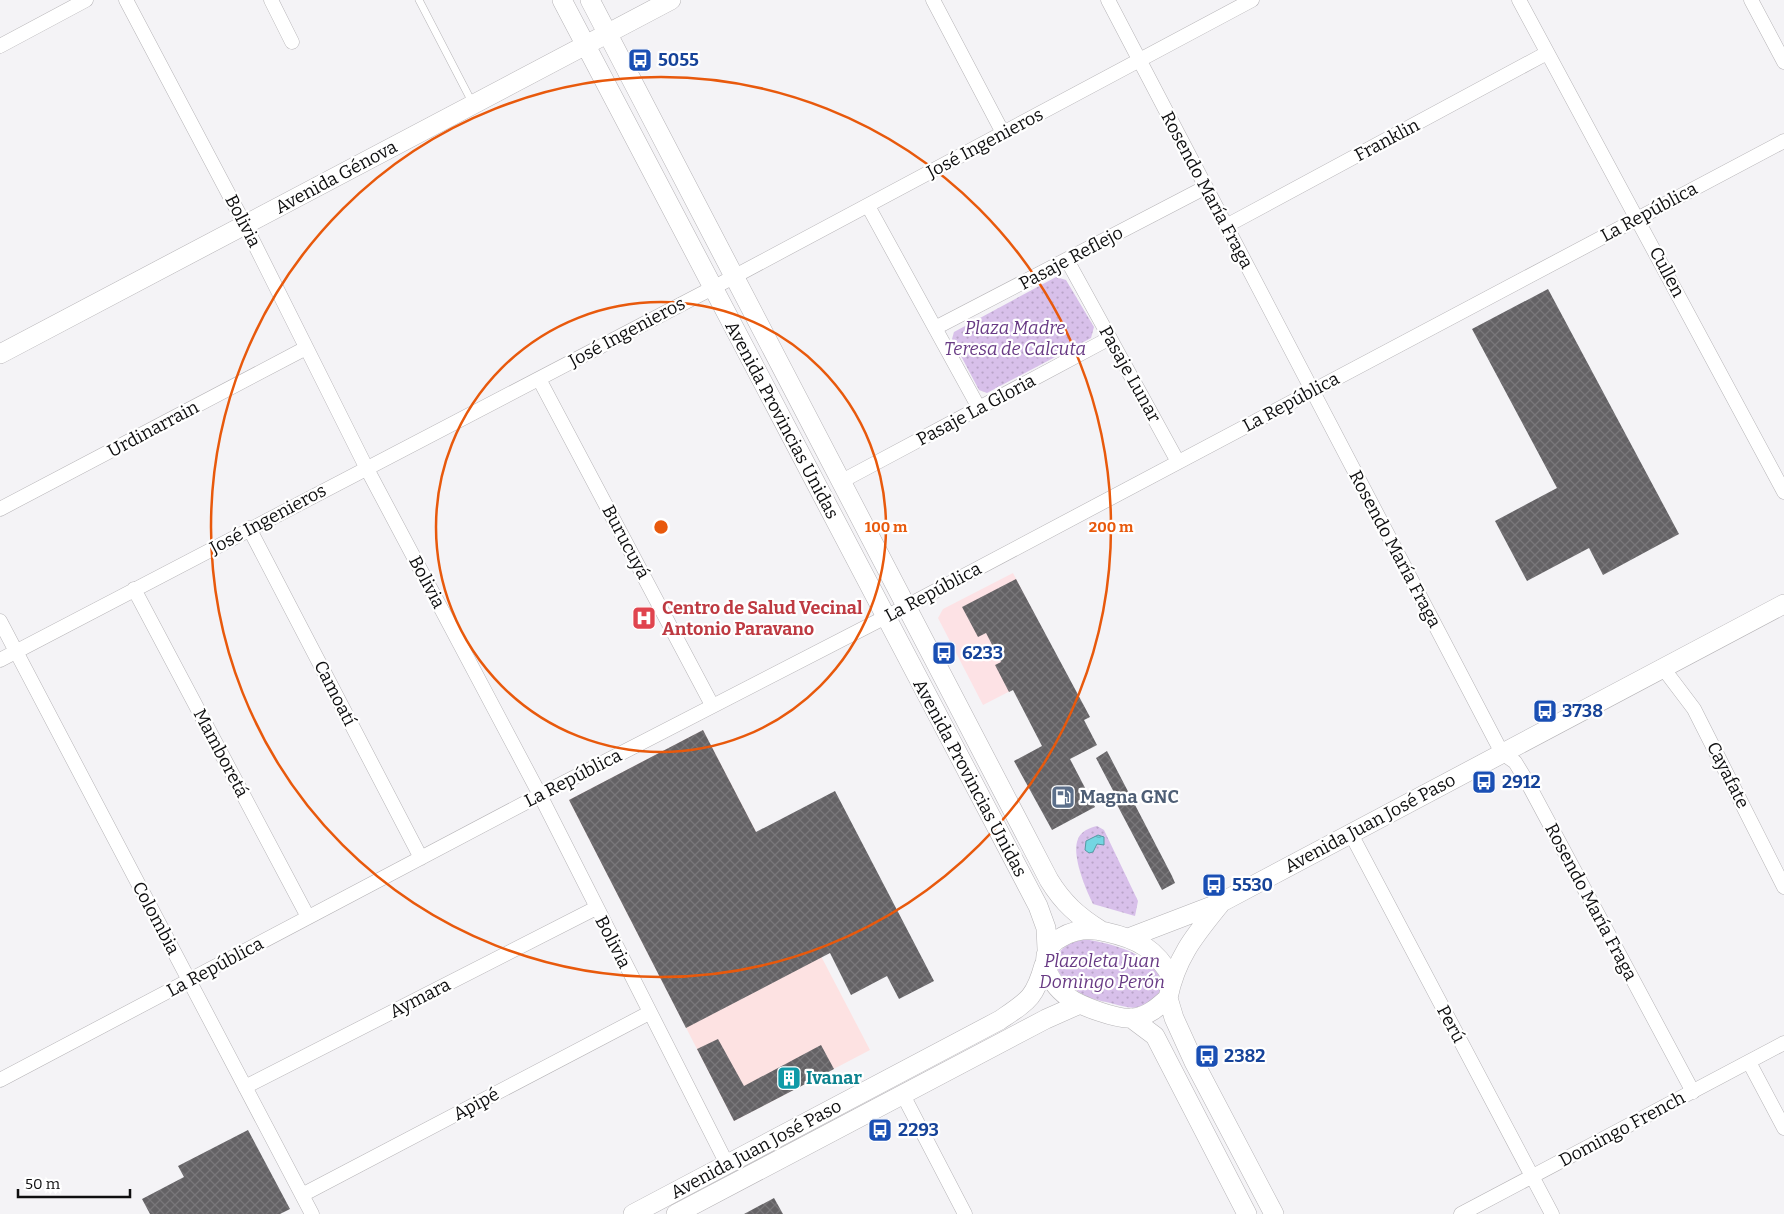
<svg xmlns="http://www.w3.org/2000/svg" width="1784" height="1214" font-family="Bitter,serif">
  <defs>
    <pattern id="green-dots" width="8" height="8" patternUnits="userSpaceOnUse" patternTransform="scale(1.25)"><rect width="8" height="8" fill="#d8c0ea"/><path d="M2 2h.1M6 6h.1" fill="none" stroke="#b8a4c8" stroke-width="1.8" stroke-linecap="round"/></pattern>
    <pattern id="water-ripples" width="26" height="14" patternUnits="userSpaceOnUse" patternTransform="scale(1.25)"><rect width="26" height="14" fill="#73d6e2"/><path d="M2 4q2-2 4 0t4 0M15 11q2-2 4 0t4 0" fill="none" stroke="#62b6c1"/></pattern>
    <pattern id="building-cross-hatch" width="8" height="8" patternUnits="userSpaceOnUse" patternTransform="scale(1.25)"><rect width="8" height="8" fill="#646265"/><path d="M0 0l8 8M0 8l8-8" fill="none" stroke="#79777a"/></pattern>
  </defs>
  <rect width="100%" height="100%" fill="#f4f3f6"/>
  <!-- commercial -->
  <path fill="#fde2e5" d="M1013 573 1061 665 983 705 938 618 943 609Z"/>
  <!-- industrial -->
  <path fill="#fde2e2" d="M703 730 870 1050 734 1121 569 800Z"/>
  <!-- green -->
  <path fill="url(#green-dots)" d="M1056 277 1066 280 1094 327 1091 338 987 393 979 390 952 339 954 332Z
    M1097 826 1104 830 1138 901 1135 916 1093 904C1086 890 1071 855 1078 839 1081 831 1089 828 1097 826Z
    M1085 939C1115 945 1145 951 1162 979L1160 993C1154 998 1148 1004 1141 1006 1132 1010 1123 1006 1114 1004 1104 1001 1092 1000 1084 995 1052 978 1042 948 1085 939Z"/>
  <!-- water -->
  <path fill="url(#water-ripples)" stroke="#559aa3" d="M1098 835 1104 837V845L1097 844 1093 852 1089 853 1085 850 1086 841Z"/>
  <!-- building -->
  <path fill="url(#building-cross-hatch)" d="M1548 289 1679 534 1603 575 1589 548 1527 581 1495 521 1557 488 1472 329Z
    M1016 579 1090 717 1084 720 1097 745 1070 759 1095 807 1052 830 1014 761 1042 746 1013 690 1009 692 995 665 1001 662 986 633 978 637 962 607Z
    M703 730 756 832 835 791 934 981 899 999 887 976 851 995 830 953 686 1028 569 800Z
    M1107 751 1172 876 1175 883 1162 890 1114 799 1117 798 1096 758Z
    M718 1039 744 1086 821 1045 834 1069 734 1121 697 1049Z
    M248 1130 290 1209 280 1214H150L142 1199 184 1177 178 1166Z
    M774 1198 783 1214H744Z"/>
  <g fill="none" stroke-linecap="round" stroke-linejoin="round">
    <!-- lane casing -->
    <g stroke="#b5b3b6" stroke-width="8">
      <path id="lane" d="M419 0 473 104"/>
    </g>
    <!-- street casing -->
    <g stroke="#b5b3b6" stroke-width="15">
      <path id="street" d="M126 0 245 225 366 467 540 795 727 1164
        M271 0 292 42
        M933 0 1003 133
        M1108 0 1502 753 1515 762 1526 780 1693 1092
        M1519 0 1784 492
        M1751 0 1784 62
        M0 46 86 0
        M868 206 979 408
        M1226 226 1547 53
        M1067 260 1178 462
        M935 328 1206 187
        M539 379 712 705
        M842 481 1110 338
        M0 509 306 348
        M249 528 421 858
        M134 589 308 917
        M0 621 312 1214
        M0 660 724 282 1252 0
        M1663 668 1694 709 1784 887
        M1351 834 1552 1214
        M1749 1062 1784 1128
        M0 1080 540 795 907 606 1784 141
        M245 1087 596 908
        M903 1095 965 1214
        M302 1195 649 1013
        M1461 1214 1784 1043"/>
    </g>
    <!-- secondary casing -->
    <g stroke="#b5b3b6" stroke-width="20">
      <path id="secondary" d="M562 0 1038 906 1046 928 1047 949
        M590 0 1049 880C1063 903 1078 916 1100 930
        M0 354 671 0
        M1128 938 1222 902 1784 604
        M1172 978C1156 949 1138 939 1106 932 1090 928 1076 929 1062 937 1033 951 1047 982 1068 997 1080 1006 1118 1020 1133 1018 1147 1017 1158 1007 1168 998 1176 957 1196 934 1221 903
        M1168 998 1174 1018 1194 1062 1274 1214
        M1131 1018 1155 1036 1247 1214
        M633 1214 1000 1020C1028 1001 1035 998 1044 965
        M676 1214 1046 1019 1080 1004"/>
    </g>
    <!-- lane -->
    <use href="#lane" stroke="#fff" stroke-width="7"/>
    <!-- street -->
    <use href="#street" stroke="#fff" stroke-width="14"/>
    <!-- secondary -->
    <use href="#secondary" stroke="#fff" stroke-width="19"/>
  </g>
  <!-- distance rings -->
  <g fill="none" stroke="#e8590c" stroke-width="2.5">
    <circle cx="661" cy="527" r="225"/>
    <circle cx="661" cy="527" r="450"/>
  </g>
  <!-- icons -->
  <defs>
    <g id="bus-square" transform="scale(1.25)"><rect x="-9" y="-9" width="18" height="18" rx="4" fill="#1a4fb4" stroke="#fff"/><path d="M-5-6H5V4H4V6H2V4H-2V6H-4V4H-5ZM-3.5-4V0h7V-4ZM-3.5 1.2v1.5H-2V1.2ZM2 1.2v1.5H3.5V1.2Z" fill="#fff"/></g>
    <g id="hospital-square" transform="scale(1.25)"><rect x="-9" y="-9" width="18" height="18" rx="4" fill="#e0444e" stroke="#fff"/><path d="M-5-5h3v3.5h4V-5h3V5h-3V1.5h-4V5h-3Z" fill="#fff"/></g>
    <g id="fuel-square" transform="scale(1.25)"><rect x="-9" y="-9" width="18" height="18" rx="4" fill="#5c6f8a" stroke="#fff"/><path d="M-5.5-6h7V0h2V4h1.3V-2.5L3-4.5l.8-.8L6-3V5H2.5V1h-1V6h-7ZM-4.2-4.7v3.2H.2V-4.7Z" fill="#fff"/></g>
    <g id="building-square" transform="scale(1.25)"><rect x="-9" y="-9" width="18" height="18" rx="4" fill="#0f9aa8" stroke="#fff"/><path d="M-4-6H4V6H1V3H-1V6H-4ZM-2.5-4.3h1.7v1.8h-1.7ZM.8-4.3h1.7v1.8H.8ZM-2.5-1h1.7V.8h-1.7ZM.8-1h1.7V.8H.8Z" fill="#fff"/></g>
  </defs>
  <g fill-rule="evenodd">
    <use href="#bus-square" x="640" y="60"/>
    <use href="#hospital-square" x="644" y="618"/>
    <use href="#bus-square" x="944" y="653"/>
    <use href="#bus-square" x="1545" y="711"/>
    <use href="#bus-square" x="1484" y="782"/>
    <use href="#fuel-square" x="1063" y="797"/>
    <use href="#bus-square" x="1214" y="885"/>
    <use href="#bus-square" x="1207" y="1056"/>
    <use href="#building-square" x="789" y="1078"/>
    <use href="#bus-square" x="880" y="1130"/>
  </g>
  <g text-anchor="middle" stroke-width="4.5" stroke-linejoin="round" paint-order="stroke">
    <!-- transit labels -->
    <g font-size="18" font-weight="bold" fill="#164399" stroke="#fff" text-anchor="start">
      <text x="658" y="66">5055</text>
      <text x="962" y="659">6233</text>
      <text x="1562" y="717">3738</text>
      <text x="1502" y="788">2912</text>
      <text x="1232" y="891">5530</text>
      <text x="1224" y="1062">2382</text>
      <text x="898" y="1136">2293</text>
    </g>
    <!-- street labels -->
    <g font-size="18" fill="#0e0e0f" stroke="#fff">
      <text transform="translate(1387 140) rotate(-28)" y="6">Franklin</text>
      <text transform="translate(985 143) rotate(-28)" y="6">José Ingenieros</text>
      <text transform="translate(336 177) rotate(-28)" y="6">Avenida Génova</text>
      <text transform="translate(1207 190) rotate(62)" y="6">Rosendo María Fraga</text>
      <text transform="translate(1649 212) rotate(-28)" y="6">La República</text>
      <text transform="translate(243 221) rotate(63)" y="6">Bolivia</text>
      <text transform="translate(1071 258) rotate(-28)" y="6">Pasaje Reflejo</text>
      <text transform="translate(1667 272) rotate(62)" y="6">Cullen</text>
      <text transform="translate(627 332) rotate(-28)" y="6">José Ingenieros</text>
      <text transform="translate(1130 374) rotate(61)" y="6">Pasaje Lunar</text>
      <text transform="translate(1291 402) rotate(-28)" y="6">La República</text>
      <text transform="translate(976 410) rotate(-28)" y="6">Pasaje La Gloria</text>
      <text transform="translate(782 420) rotate(62)" y="6">Avenida Provincias Unidas</text>
      <text transform="translate(153 429) rotate(-28)" y="6">Urdinarrain</text>
      <text transform="translate(268 519) rotate(-28)" y="6">José Ingenieros</text>
      <text transform="translate(626 542) rotate(62)" y="6">Burucuyá</text>
      <text transform="translate(1395 549) rotate(62)" y="6">Rosendo María Fraga</text>
      <text transform="translate(427 582) rotate(62)" y="6">Bolivia</text>
      <text transform="translate(933 592) rotate(-28)" y="6">La República</text>
      <text transform="translate(335 693) rotate(63)" y="6">Camoatí</text>
      <text transform="translate(221 753) rotate(62)" y="6">Mamboretá</text>
      <text transform="translate(1728 775) rotate(63)" y="6">Cayafate</text>
      <text transform="translate(573 778) rotate(-27)" y="6">La República</text>
      <text transform="translate(970 778) rotate(62)" y="6">Avenida Provincias Unidas</text>
      <text transform="translate(1370 823) rotate(-28)" y="6">Avenida Juan José Paso</text>
      <text transform="translate(1591 902) rotate(62)" y="6">Rosendo María Fraga</text>
      <text transform="translate(156 918) rotate(62)" y="6">Colombia</text>
      <text transform="translate(613 942) rotate(63)" y="6">Bolivia</text>
      <text transform="translate(215 967) rotate(-28)" y="6">La República</text>
      <text transform="translate(420 998) rotate(-27)" y="6">Aymara</text>
      <text transform="translate(1451 1024) rotate(62)" y="6">Perú</text>
      <text transform="translate(476 1104) rotate(-28)" y="6">Apipé</text>
      <text transform="translate(1622 1129) rotate(-28)" y="6">Domingo French</text>
      <text transform="translate(756 1149) rotate(-28)" y="6">Avenida Juan José Paso</text>
    </g>
    <!-- park labels -->
    <g font-size="18" font-style="italic" fill="#683a84" stroke="#fff">
      <text x="1015" y="334">Plaza Madre<tspan x="1015" dy="21">Teresa de Calcuta</tspan></text>
      <text x="1102" y="967">Plazoleta Juan<tspan x="1102" dy="21">Domingo Perón</tspan></text>
    </g>
    <!-- health labels -->
    <g font-size="18" font-weight="bold" fill="#be3a42" stroke="#fff" text-anchor="start">
      <text x="662" y="614">Centro de Salud Vecinal<tspan x="662" dy="21">Antonio Paravano</tspan></text>
    </g>
    <!-- service labels -->
    <g font-size="18" font-weight="bold" fill="#4e5e75" stroke="#fff" text-anchor="start">
      <text x="1080" y="803">Magna GNC</text>
    </g>
    <!-- culture labels -->
    <g font-size="18" font-weight="bold" fill="#0d838f" stroke="#fff" text-anchor="start">
      <text x="806" y="1084">Ivanar</text>
    </g>
  </g>
  <circle cx="661" cy="527" r="8" fill="#e8590c" stroke="#fff" stroke-width="2.5"/>
  <g font-size="15" text-anchor="middle" font-weight="bold" fill="#e8590c" stroke="#fff" stroke-width="4.5" stroke-linejoin="round" paint-order="stroke">
    <text x="886" y="532">100 m</text>
    <text x="1111" y="532">200 m</text>
  </g>
  <!-- scale -->
  <path d="M18 1189v8h112v-8" fill="none" stroke="#0e0e0f" stroke-width="2.5"/>
  <text x="25" y="1189" font-size="15" fill="#0e0e0f" stroke="#ffffff" stroke-width="4" paint-order="stroke">50 m</text>
</svg>
